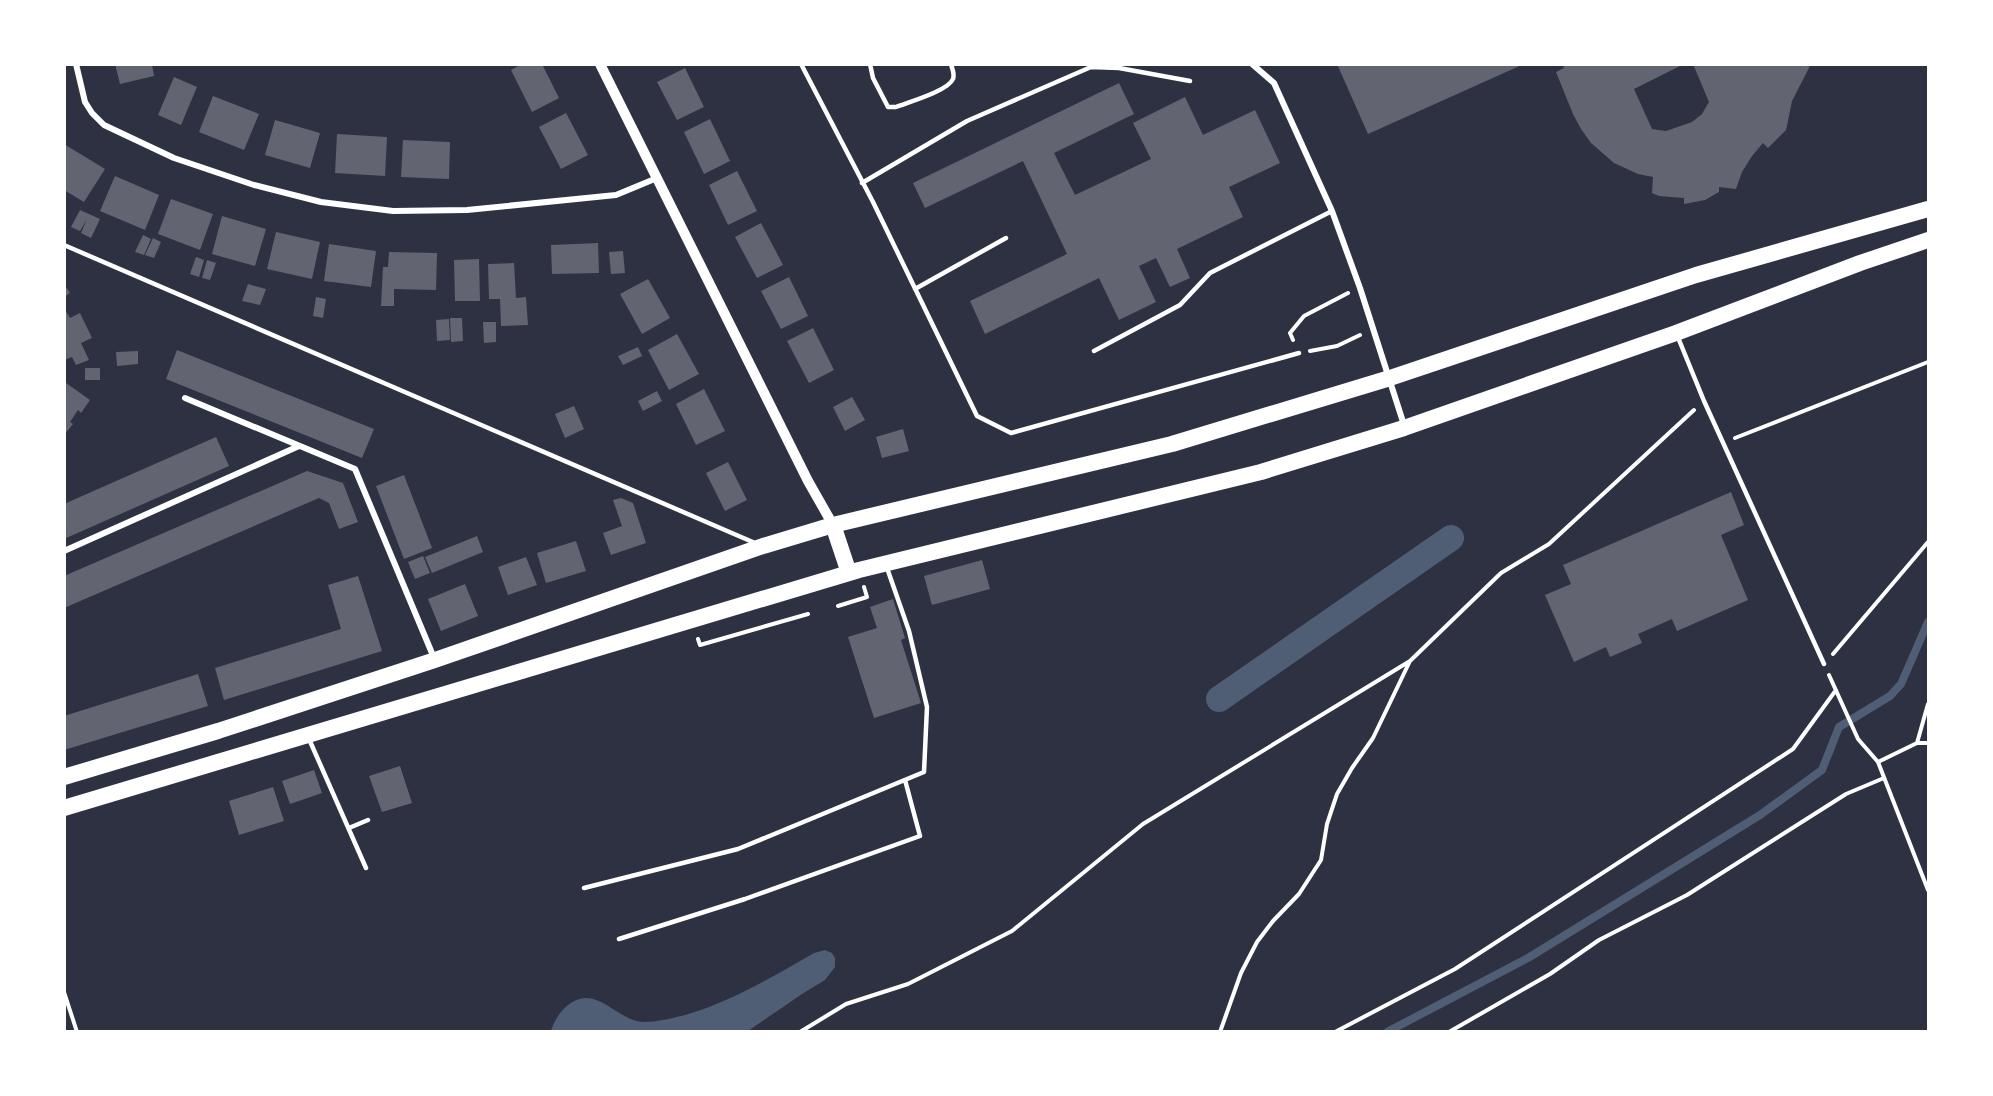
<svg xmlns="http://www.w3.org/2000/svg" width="1993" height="1096" font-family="Roboto,sans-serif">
  <rect width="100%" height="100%" fill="#2d3142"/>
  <!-- water -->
  <path fill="#4f5d75" d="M825 950 832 953 835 958V967L825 980 802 994 748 1031H551C555 1017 568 999 585 998 605 997 623 1022 644 1022 658 1022 672 1018 685 1015 732 1001 772 977 814 953Z"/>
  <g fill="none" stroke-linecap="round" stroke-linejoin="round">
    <!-- stream -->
    <path stroke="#4f5d75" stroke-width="8" d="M1387 1032 1528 958 1760 815 1822 770 1839 727 1890 696 1901 684 1928 622"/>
    <!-- canal -->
    <path stroke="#4f5d75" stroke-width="26" d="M1219 699 1451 538"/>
  </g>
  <!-- building -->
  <path fill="#626471" d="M115 64H152L154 76 120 84Z
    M522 64H542L559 98 532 112 511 70Z
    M1337 64H1524L1368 134Z
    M1563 64H1684L1634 89 1652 129 1666 131 1692 122 1702 114 1709 102 1693 64H1811L1792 101 1786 130 1768 148 1763 143 1752 156 1742 172 1736 189 1719 187V192L1705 200 1684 204V198L1659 196 1652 193 1653 177 1638 174 1614 163 1591 143 1581 129 1573 114 1556 72 1564 68Z
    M685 68 704 107 677 120 657 82Z
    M174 77 197 87 181 125 158 115Z
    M1119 83 1134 114 1054 153 1075 195 1151 159 1133 123 1185 97 1203 135 1255 110 1280 163 1229 187 1243 217 1177 249 1190 278 1170 287 1156 258 1139 266 1156 302 1119 320 1099 278 985 334 970 301 1067 254 1023 161 925 208 913 183Z
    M213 96 259 114 244 150 199 132Z
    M566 113 588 155 561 169 539 127Z
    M710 119 730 161 704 174 684 132Z
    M275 120 320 133 310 168 265 155Z
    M337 134 387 137 385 176 335 173Z
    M403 140 450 142 449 179 401 177Z
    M64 144 105 169 84 202 64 190Z
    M737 171 757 211 728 225 709 185Z
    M115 176 159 195 145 230 100 211Z
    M171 199 213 214 200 250 158 234Z
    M80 210 100 219 91 238 81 233 87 219 80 231 71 227Z
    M222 216 266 229 255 266 212 254Z
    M761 223 783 265 757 278 735 237Z
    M276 232 320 242 312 279 267 269Z
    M143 235 151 239 144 255 135 252Z
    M153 238 161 242 154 258 145 255Z
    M598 243 599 273 552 274 551 245Z
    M329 244 376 251 371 287 324 281Z
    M623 251 625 273 611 274 609 252Z
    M389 252 437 253 436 290 394 289V306H381L383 267H388Z
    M196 257 204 260 199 277 190 274Z
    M479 259 480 301H455L454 260Z
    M207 260 216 263 210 280 202 278Z
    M514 263 516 298 526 297 528 325 501 326 500 299H489L488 264Z
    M789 277 808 316 781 329 761 291Z
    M648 279 670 318 642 334 620 294Z
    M64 284 70 293 64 297Z
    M248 284 266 289 260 305 242 301Z
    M316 297 326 299 323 318 313 316Z
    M64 308 70 318 80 313 92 338 81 343 89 360 76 365 72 357 64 360Z
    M450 318H462L463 341 451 342Z
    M449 319 450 340 437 341 436 320Z
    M483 322H496V342L484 343Z
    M813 328 834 370 809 383 787 341Z
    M677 334 699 374 669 390 648 350Z
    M638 347 642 356 623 365 618 356Z
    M177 350 374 429 362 458 166 379Z
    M138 351V364L117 366 116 352Z
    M85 368H100V380H85Z
    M66 383 90 400 81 413 78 410 70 422 73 424 64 435V385Z
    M704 389 725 431 696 445 676 404Z
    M657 391 662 401 643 411 638 401Z
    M852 397 865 420 845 431 833 407Z
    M574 406 584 429 565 438 555 414Z
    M903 429 909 451 882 458 876 437Z
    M216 437 229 466 64 539V504Z
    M728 462 747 500 725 511 706 473Z
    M307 471 343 483 358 522 339 529 329 503 319 498 64 608V576Z
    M404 475 432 548 404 559 376 486Z
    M1731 492 1744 525 1721 535 1748 600 1677 631 1672 619 1638 634 1642 643 1610 657 1606 647 1574 662 1545 595 1571 584 1563 565Z
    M621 498 633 503 646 543 611 555 603 533 622 526 613 500Z
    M477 536 483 552 432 573 425 557Z
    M576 541 586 571 546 583 537 553Z
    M423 556 430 573 415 579 408 562Z
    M526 557 537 585 508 595 498 567Z
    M982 560 990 589 932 605 924 576Z
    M358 576 382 651 224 700 215 668 341 629 328 585Z
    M465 584 478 616 441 631 428 599Z
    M893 599 905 638 901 640 921 703 874 718 848 637 877 628 870 607Z
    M198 674 208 706 64 750V716Z
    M400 766 412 803 382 812 369 776Z
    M314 770 322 793 290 804 282 781Z
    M273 787 284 821 239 835 229 801Z"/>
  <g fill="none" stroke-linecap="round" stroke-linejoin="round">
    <!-- path -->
    <path stroke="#fff" stroke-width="4" d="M1293 340 1290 333 1304 316 1348 293
      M1310 351 1337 346 1360 335
      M1735 438 1928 362
      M838 606 867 597 864 587
      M698 639 700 645 808 614
      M1833 654 1928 542
      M1829 675 1858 739 1878 762 1917 743H1928
      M1917 743 1928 704
      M1878 762 1928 890
      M64 992 77 1032
      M800 1032 846 1004 908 984 1012 931 1143 824 1410 661 1501 573 1549 544 1694 410
      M1220 1032 1241 973 1257 942 1273 921 1299 894 1321 860 1327 824 1337 794 1352 768 1373 738 1409 663
      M1335 1032 1455 969 1793 749 1836 690
      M1449 1032 1550 974 1599 940 1687 895 1846 794 1884 778"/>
    <!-- service -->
    <path stroke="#fff" stroke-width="4.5" d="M801 64 873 202 977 416 1011 433 1299 353
      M870 64 873 78 888 107H896C909 102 948 91 953 79 955 73 952 69 951 64
      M862 183 967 121 1091 67 1119 68 1190 81
      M64 245 755 543
      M915 289 1006 238
      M1677 335 1704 401 1824 664
      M1094 351 1180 305 1210 273 1332 211
      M309 739 366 868
      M349 828 368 820
      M584 888 738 849 924 772 927 707 909 631 887 568
      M619 939 745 899 920 836 905 780"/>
    <!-- minor -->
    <path stroke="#fff" stroke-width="6" d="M76 64 85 102 92 113 104 125 174 158 254 185 321 202 393 211 467 210 616 195 657 178
      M1252 64 1274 83 1332 211 1360 288 1404 425
      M185 398 355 469 434 658
      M64 551 299 446"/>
    <!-- tertiary -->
    <path stroke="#fff" stroke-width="10" d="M600 64 808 481 833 525"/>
    <!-- trunk -->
    <path stroke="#fff" stroke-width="16" d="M833 525 849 573
      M64 777 218 731 435 660 763 546 833 525 1172 444 1390 378 1696 275 1928 209
      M64 808 859 570 1261 472 1404 428 1676 333 1860 263 1928 240"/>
  </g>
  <!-- border -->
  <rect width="1993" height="1096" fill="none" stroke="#ffffff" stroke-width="132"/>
</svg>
